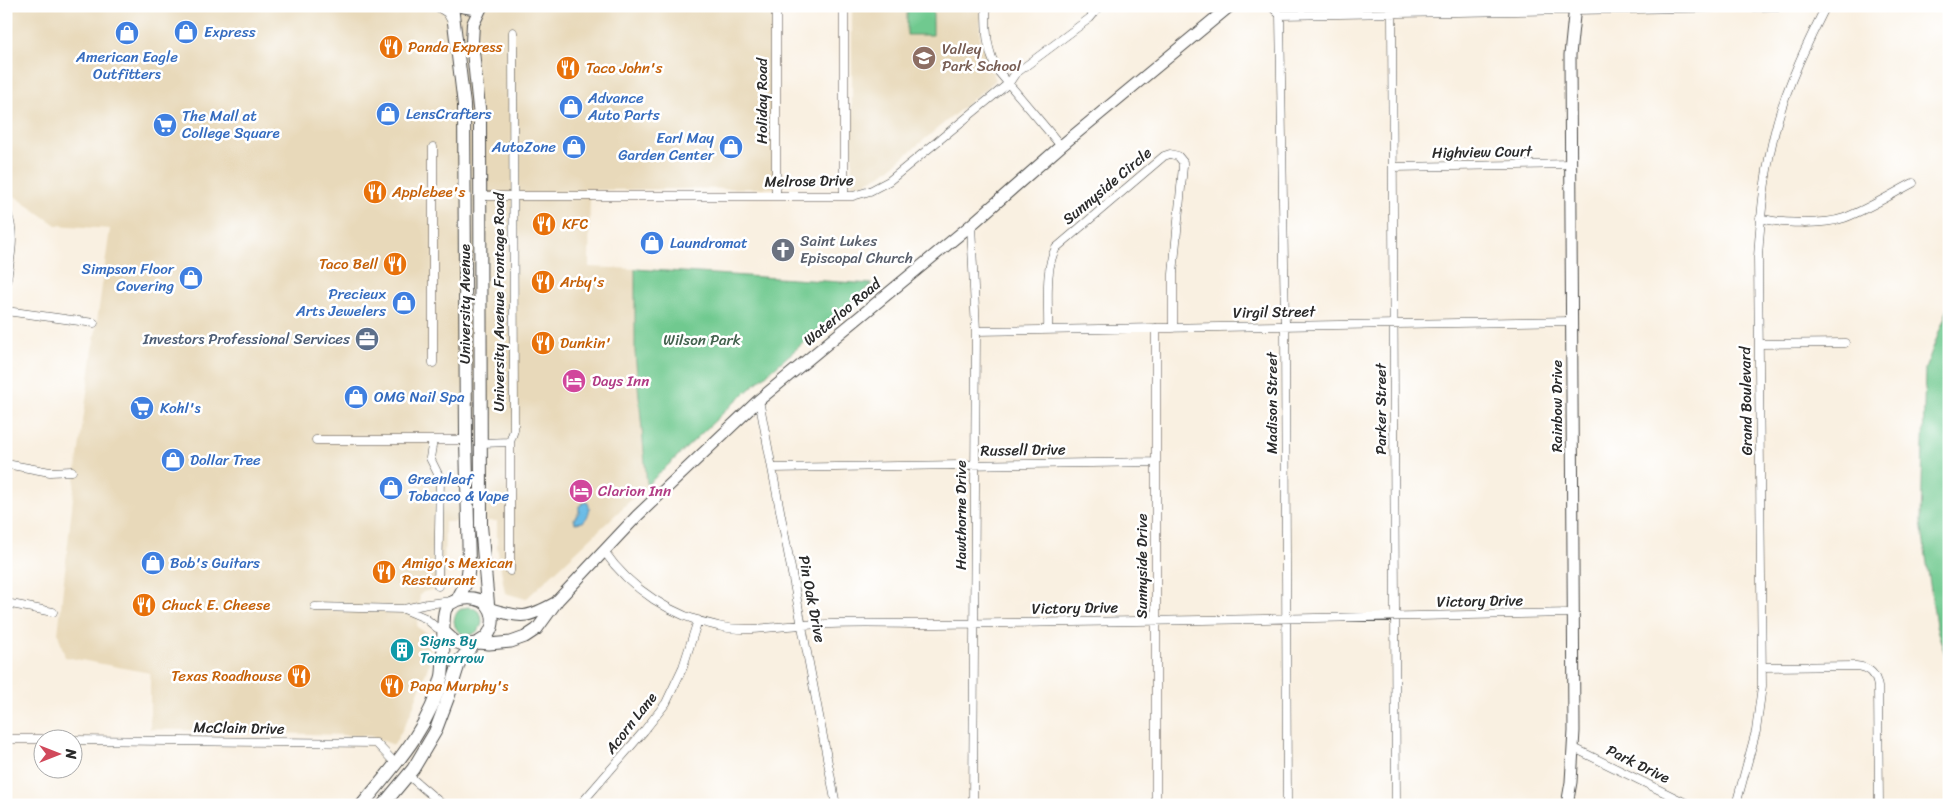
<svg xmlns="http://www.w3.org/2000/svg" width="1955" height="811" font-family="Sriracha,sans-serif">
  <rect width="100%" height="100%" fill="#fff"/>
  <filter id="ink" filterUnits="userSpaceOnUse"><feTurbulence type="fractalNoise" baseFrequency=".02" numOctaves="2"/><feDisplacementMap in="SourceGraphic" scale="10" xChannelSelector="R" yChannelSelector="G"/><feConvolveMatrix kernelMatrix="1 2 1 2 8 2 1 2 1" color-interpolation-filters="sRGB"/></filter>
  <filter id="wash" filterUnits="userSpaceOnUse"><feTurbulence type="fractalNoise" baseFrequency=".0096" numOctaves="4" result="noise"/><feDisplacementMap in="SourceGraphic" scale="20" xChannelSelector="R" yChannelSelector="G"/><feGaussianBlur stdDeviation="1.12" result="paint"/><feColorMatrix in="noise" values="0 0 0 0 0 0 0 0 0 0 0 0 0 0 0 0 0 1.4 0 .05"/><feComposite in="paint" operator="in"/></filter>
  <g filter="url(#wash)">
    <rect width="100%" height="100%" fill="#f9f0e1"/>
    <!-- built -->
    <path fill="#e8d9ba" d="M6 6H776V188L590 190 589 267 635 269V352L647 485 526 599 505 593 497 546V521L445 522 444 587 423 592 420 595 417 627 426 633 430 644 429 664 410 715 394 745 370 736 150 729V673L65 657 58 634 76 471 110 229 56 225 6 190Z
      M852 6H980V40L996 80 884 173 863 184 852 185Z"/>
    <!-- green -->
    <path fill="#6fc98f" stroke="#4d7a5d" d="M907 6H933V35H907Z
      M635 269 872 284 739 398 647 485 635 352Z
      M1949 306V667L1936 626 1921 522 1925 369Z
      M454 621a14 14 0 1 1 28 0a14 14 0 1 1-28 0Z"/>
    <!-- water -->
    <path fill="#6abce6" stroke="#4a7488" d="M585 502 588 503C591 510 589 516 583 522L575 523 574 519 579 512V506Z"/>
  </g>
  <g filter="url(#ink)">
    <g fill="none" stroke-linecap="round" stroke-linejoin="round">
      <!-- minor casing -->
      <g stroke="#4a4946" stroke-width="9">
        <path id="minor" d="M436 6 447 13 451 20
          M776 6V196
          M844 6V196
          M986 6C986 30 986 50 998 71L1061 146
          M1271 6 1280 15 1285 326 1287 805
          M1392 14 1396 805
          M1280 15 1801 6
          M433 147V363
          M1393 167 1571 164
          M481 196H853L870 191 889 181 1009 83 1015 74 1090 18 1100 6
          M6 210C17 234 10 259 6 284
          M1760 218C1781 224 1824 225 1844 218 1868 209 1890 195 1913 183
          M971 225 976 331 973 805
          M6 311 94 323
          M1156 328V805
          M1048 330C1049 307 1044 268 1056 248L1164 156 1170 154 1178 156 1183 162V166L1173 274V328
          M976 331 1572 321
          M1759 344 1845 343
          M759 400 836 805
          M316 440H466
          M433 440 430 458 440 478 438 586
          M481 443 510 442
          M6 464 50 472 72 471
          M772 468 1156 462
          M604 551C630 589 673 617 718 626 747 633 774 626 803 625 847 622 893 624 938 624 1150 622 1361 617 1573 613
          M510 571V442L514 430 513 32
          M6 603 53 612
          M315 607 404 609 427 604 452 601
          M404 609 425 618 437 628 444 630
          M1762 667 1856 666C1870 667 1876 674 1878 687L1879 805
          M6 739H42
          M72 740 376 743 397 765
          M1574 748 1690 805
          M408 775 443 805
          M580 805 644 731 666 703 683 667 698 620
          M1736 805 1756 731 1762 686 1758 257C1761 211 1765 167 1777 123 1788 83 1807 44 1826 6"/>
      </g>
      <!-- secondary casing -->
      <g stroke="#4a4946" stroke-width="13">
        <path id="secondary" d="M491 609C522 618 526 619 555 603
          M479 643 489 644 511 642 525 637 537 629 558 600 637 516 759 400 971 225 1061 146 1230 6
          M1567 805 1571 782 1574 731 1570 55 1575 6"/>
      </g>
      <!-- primary casing -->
      <g stroke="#4a4946" stroke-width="14">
        <path id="primary" d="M452 6 464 105 466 440 469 565 467 581 457 600
          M461 6 473 8 482 6
          M481 7 473 24 472 42 480 117 481 525 488 604
          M362 805C394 766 430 728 442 676 445 662 441 616 446 608 455 595 485 594 491 611 499 633 477 652 456 642 452 640 448 635 444 632
          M383 805 413 769 435 732 449 695 460 660 474 644"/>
      </g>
      <!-- minor -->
      <use href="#minor" stroke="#fff" stroke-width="8"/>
      <!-- secondary -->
      <use href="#secondary" stroke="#fff" stroke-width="11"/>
      <!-- primary -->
      <use href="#primary" stroke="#fff" stroke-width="12"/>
    </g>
  </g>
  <!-- icons -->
  <defs>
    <g id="shop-disc" transform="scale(1.25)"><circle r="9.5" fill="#3f7fe0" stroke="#fff"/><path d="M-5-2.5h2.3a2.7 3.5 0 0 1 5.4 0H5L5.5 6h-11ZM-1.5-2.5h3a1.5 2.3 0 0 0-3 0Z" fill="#fff"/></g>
    <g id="restaurant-disc" transform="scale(1.25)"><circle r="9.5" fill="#e8710a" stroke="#fff"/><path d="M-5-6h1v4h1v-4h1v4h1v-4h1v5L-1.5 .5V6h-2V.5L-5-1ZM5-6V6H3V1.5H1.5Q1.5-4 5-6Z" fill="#fff"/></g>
    <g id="school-disc" transform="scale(1.25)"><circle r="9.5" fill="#8d6e63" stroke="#fff"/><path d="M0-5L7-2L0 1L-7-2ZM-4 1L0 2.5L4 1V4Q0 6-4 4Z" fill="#fff"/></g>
    <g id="supermarket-disc" transform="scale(1.25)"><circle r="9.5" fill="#3f7fe0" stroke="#fff"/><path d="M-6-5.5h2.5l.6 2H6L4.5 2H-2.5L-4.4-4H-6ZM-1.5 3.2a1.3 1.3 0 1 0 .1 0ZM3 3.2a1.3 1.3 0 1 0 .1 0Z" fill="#fff"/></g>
    <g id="church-disc" transform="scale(1.25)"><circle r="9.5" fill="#6b7280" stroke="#fff"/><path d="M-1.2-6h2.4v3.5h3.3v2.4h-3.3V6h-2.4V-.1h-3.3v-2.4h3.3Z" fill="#fff"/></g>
    <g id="office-disc" transform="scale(1.25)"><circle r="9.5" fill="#5c6f8a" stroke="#fff"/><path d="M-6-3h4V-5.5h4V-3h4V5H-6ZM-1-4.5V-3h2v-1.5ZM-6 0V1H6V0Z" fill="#fff"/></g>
    <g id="hotel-disc" transform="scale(1.25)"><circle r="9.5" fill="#d1479c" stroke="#fff"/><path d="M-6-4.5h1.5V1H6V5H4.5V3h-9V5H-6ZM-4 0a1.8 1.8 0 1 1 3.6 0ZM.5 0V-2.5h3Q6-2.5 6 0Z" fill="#fff"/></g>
    <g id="building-disc" transform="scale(1.25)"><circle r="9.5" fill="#0f9aa8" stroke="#fff"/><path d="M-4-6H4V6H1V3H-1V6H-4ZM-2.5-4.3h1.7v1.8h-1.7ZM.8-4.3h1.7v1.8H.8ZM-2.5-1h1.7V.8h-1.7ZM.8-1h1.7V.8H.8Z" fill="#fff"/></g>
  </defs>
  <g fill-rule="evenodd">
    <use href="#shop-disc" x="186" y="32"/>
    <use href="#shop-disc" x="127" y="33"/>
    <use href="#restaurant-disc" x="391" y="47"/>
    <use href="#school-disc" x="924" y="58"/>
    <use href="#restaurant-disc" x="568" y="68"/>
    <use href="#shop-disc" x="571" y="107"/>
    <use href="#shop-disc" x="388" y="114"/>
    <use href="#supermarket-disc" x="165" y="125"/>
    <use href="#shop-disc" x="574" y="147"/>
    <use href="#shop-disc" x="731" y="147"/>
    <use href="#restaurant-disc" x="375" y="192"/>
    <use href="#restaurant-disc" x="544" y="224"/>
    <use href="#shop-disc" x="652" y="243"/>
    <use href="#church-disc" x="783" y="250"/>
    <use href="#restaurant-disc" x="395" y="264"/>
    <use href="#shop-disc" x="191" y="278"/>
    <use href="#restaurant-disc" x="543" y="282"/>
    <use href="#shop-disc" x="404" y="303"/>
    <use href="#office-disc" x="367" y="339"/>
    <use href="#restaurant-disc" x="543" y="343"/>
    <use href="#hotel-disc" x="574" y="381"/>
    <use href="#shop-disc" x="356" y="397"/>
    <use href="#supermarket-disc" x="142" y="408"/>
    <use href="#shop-disc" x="173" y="460"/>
    <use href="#shop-disc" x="391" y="488"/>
    <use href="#hotel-disc" x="581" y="491"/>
    <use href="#shop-disc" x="153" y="563"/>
    <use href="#restaurant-disc" x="384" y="572"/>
    <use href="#restaurant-disc" x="144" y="605"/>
    <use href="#building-disc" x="402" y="650"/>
    <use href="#restaurant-disc" x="299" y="676"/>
    <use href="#restaurant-disc" x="392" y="686"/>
  </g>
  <g text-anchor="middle" stroke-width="5" stroke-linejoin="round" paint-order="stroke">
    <!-- shop labels -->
    <g font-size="15" fill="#366cbe" stroke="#fff" text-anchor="start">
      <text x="204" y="37">Express</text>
      <text x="127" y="62" text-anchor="middle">American Eagle<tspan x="127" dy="17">Outfitters</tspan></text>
      <text x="588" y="103">Advance<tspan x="588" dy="17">Auto Parts</tspan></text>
      <text x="406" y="119">LensCrafters</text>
      <text x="182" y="121">The Mall at<tspan x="182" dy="17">College Square</tspan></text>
      <text x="714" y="143" text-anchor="end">Earl May<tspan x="714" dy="17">Garden Center</tspan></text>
      <text x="556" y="152" text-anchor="end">AutoZone</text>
      <text x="670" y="248">Laundromat</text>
      <text x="174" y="274" text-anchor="end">Simpson Floor<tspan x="174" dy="17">Covering</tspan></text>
      <text x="386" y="299" text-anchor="end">Precieux<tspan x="386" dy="17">Arts Jewelers</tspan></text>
      <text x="374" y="402">OMG Nail Spa</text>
      <text x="160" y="413">Kohl's</text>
      <text x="190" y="465">Dollar Tree</text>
      <text x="408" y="484">Greenleaf<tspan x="408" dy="17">Tobacco &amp; Vape</tspan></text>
      <text x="170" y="568">Bob's Guitars</text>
    </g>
    <!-- food labels -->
    <g font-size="15" fill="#c56008" stroke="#fff" text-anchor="start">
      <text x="408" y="52">Panda Express</text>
      <text x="586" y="73">Taco John's</text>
      <text x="392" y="197">Applebee's</text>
      <text x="562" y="229">KFC</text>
      <text x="378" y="269" text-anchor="end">Taco Bell</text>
      <text x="560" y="287">Arby's</text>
      <text x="560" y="348">Dunkin'</text>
      <text x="402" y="568">Amigo's Mexican<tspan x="402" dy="17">Restaurant</tspan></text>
      <text x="162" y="610">Chuck E. Cheese</text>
      <text x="282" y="681" text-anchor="end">Texas Roadhouse</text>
      <text x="410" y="691">Papa Murphy's</text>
    </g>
    <!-- education labels -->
    <g font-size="15" fill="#785e54" stroke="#fff" text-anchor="start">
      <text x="942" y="54">Valley<tspan x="942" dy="17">Park School</tspan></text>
    </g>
    <!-- street labels -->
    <g font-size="15" fill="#2b2b2b" stroke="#fff">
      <text transform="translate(762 101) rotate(-90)" y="5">Holiday Road</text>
      <text transform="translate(1482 152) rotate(-1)" y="5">Highview Court</text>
      <text transform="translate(809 181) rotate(-1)" y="5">Melrose Drive</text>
      <text transform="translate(1107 186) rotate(-40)" y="5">Sunnyside Circle</text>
      <text transform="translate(499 302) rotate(-90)" y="5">University Avenue Frontage Road</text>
      <text transform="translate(465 304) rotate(-90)" y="5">University Avenue</text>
      <text transform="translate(842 312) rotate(-40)" y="5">Waterloo Road</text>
      <text transform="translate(1274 312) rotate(-1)" y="5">Virgil Street</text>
      <text transform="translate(1746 401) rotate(-91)" y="5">Grand Boulevard</text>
      <text transform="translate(1272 403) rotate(-90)" y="5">Madison Street</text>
      <text transform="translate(1557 406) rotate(-90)" y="5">Rainbow Drive</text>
      <text transform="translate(1381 409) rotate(-90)" y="5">Parker Street</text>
      <text transform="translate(1023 450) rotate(-1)" y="5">Russell Drive</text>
      <text transform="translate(961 515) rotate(-90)" y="5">Hawthorne Drive</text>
      <text transform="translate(1142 566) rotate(-90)" y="5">Sunnyside Drive</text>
      <text transform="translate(812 599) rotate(79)" y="5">Pin Oak Drive</text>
      <text transform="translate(1480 601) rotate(-1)" y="5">Victory Drive</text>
      <text transform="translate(1075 608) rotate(-1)" y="5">Victory Drive</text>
      <text transform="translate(631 723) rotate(-52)" y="5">Acorn Lane</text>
      <text transform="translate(239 728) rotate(1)" y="5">McClain Drive</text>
      <text transform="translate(1638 764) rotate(26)" y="5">Park Drive</text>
    </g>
    <!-- worship labels -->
    <g font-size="15" fill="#5b616d" stroke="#fff" text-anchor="start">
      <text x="800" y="246">Saint Lukes<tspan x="800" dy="17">Episcopal Church</tspan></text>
    </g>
    <!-- service labels -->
    <g font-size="15" fill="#4e5e75" stroke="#fff" text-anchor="end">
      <text x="350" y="344">Investors Professional Services</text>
    </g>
    <!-- park labels -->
    <g font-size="15" fill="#43624e" stroke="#fff">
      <text x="702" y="345">Wilson Park</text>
    </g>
    <!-- hotel labels -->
    <g font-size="15" fill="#b23c85" stroke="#fff" text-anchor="start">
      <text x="592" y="386">Days Inn</text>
      <text x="598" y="496">Clarion Inn</text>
    </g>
    <!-- culture labels -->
    <g font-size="15" fill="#0d838f" stroke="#fff" text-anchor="start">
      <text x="420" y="646">Signs By<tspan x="420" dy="17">Tomorrow</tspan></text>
    </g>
  </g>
  <!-- margin -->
  <rect width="1955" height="811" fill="none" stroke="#fff" stroke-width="25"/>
  <!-- north arrow -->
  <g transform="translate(58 754) rotate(90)"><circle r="24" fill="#ffffff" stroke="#aaaaaa"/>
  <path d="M0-4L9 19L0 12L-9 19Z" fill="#d1495b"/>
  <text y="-8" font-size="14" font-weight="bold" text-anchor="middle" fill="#2b2b2b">N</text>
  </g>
</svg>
